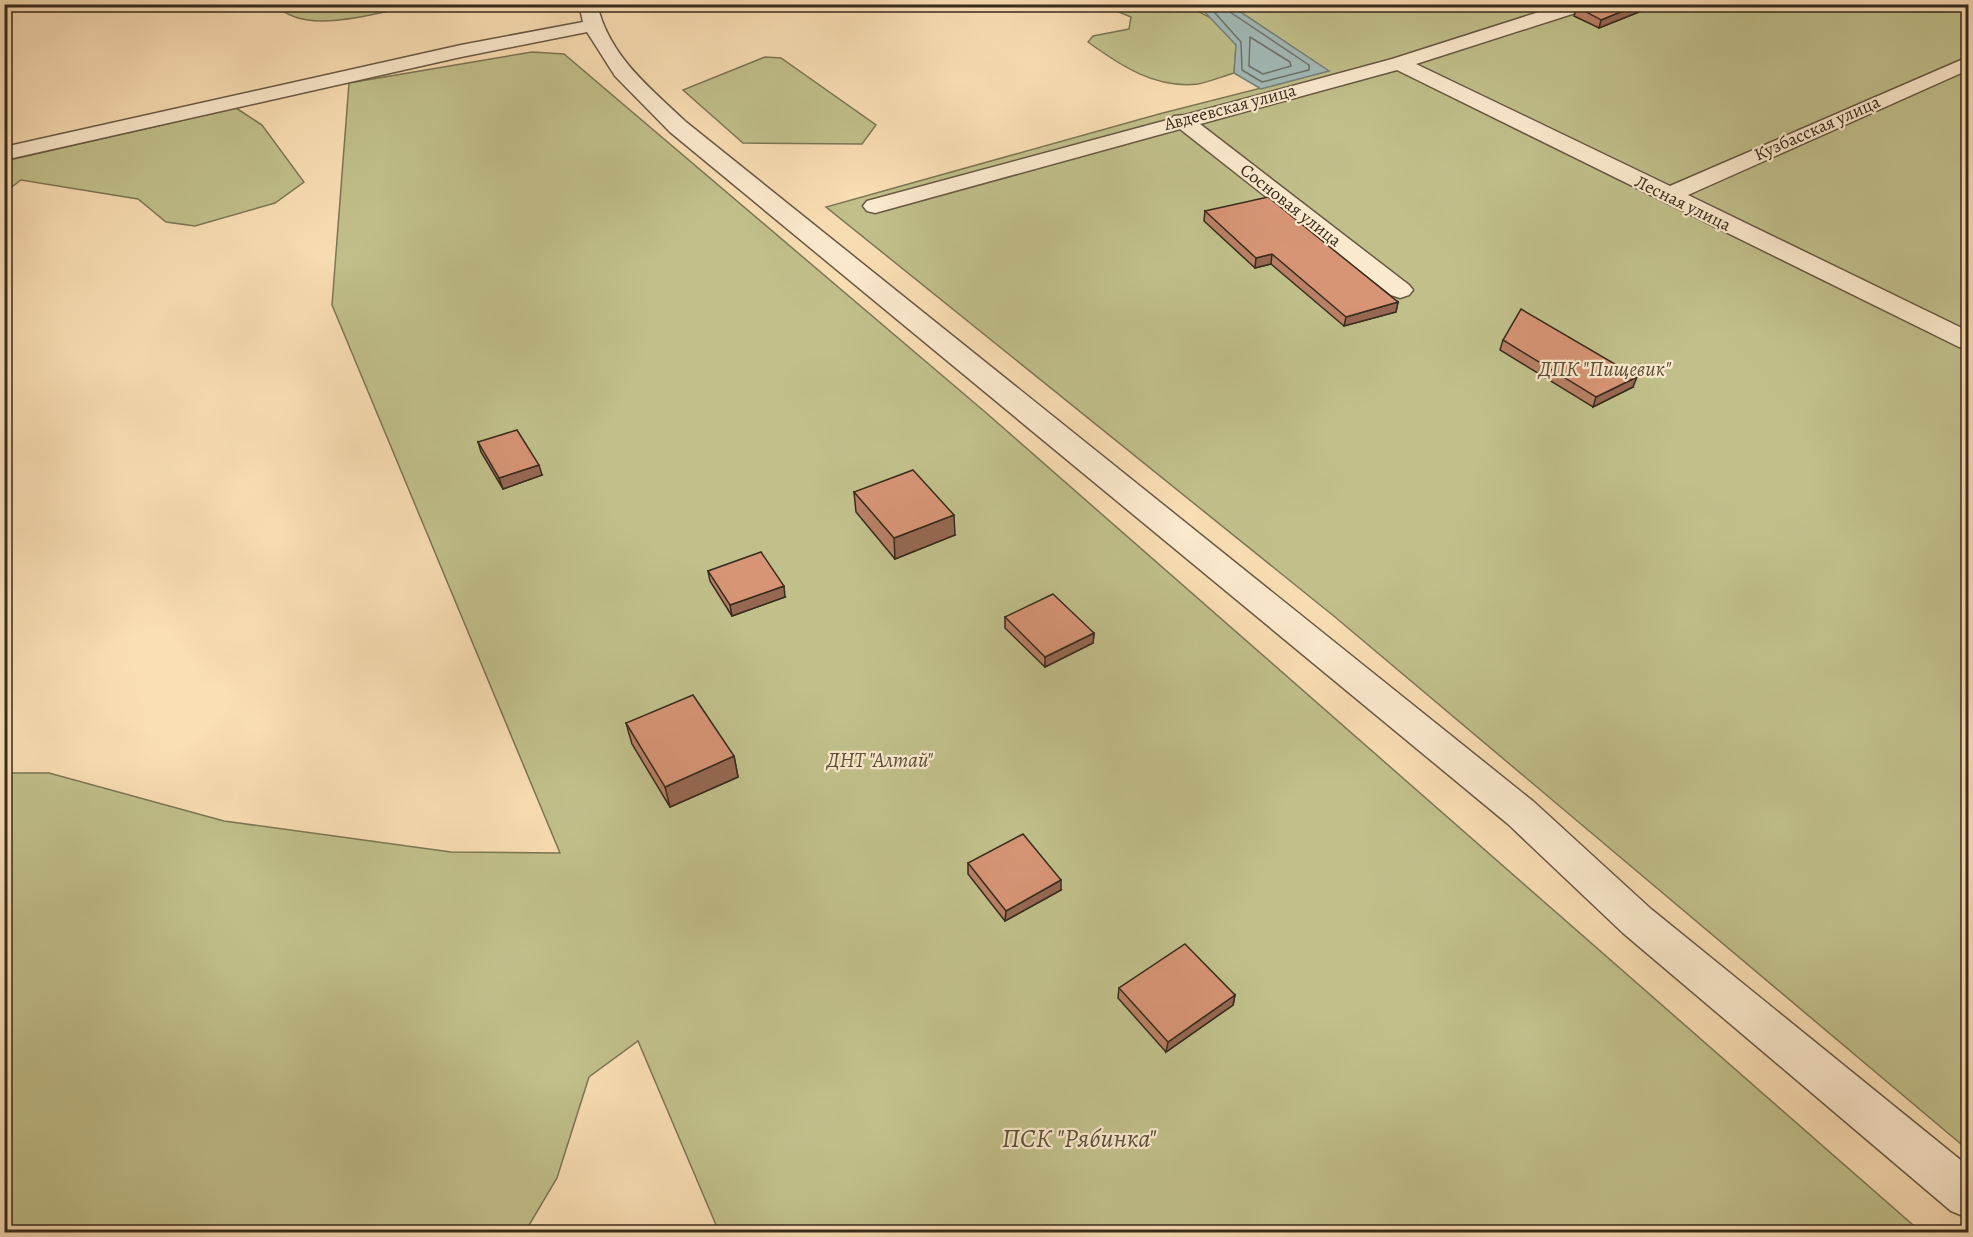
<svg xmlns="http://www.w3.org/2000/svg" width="1973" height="1237" font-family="Alegreya,serif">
  <rect width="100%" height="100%" fill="#fadeb4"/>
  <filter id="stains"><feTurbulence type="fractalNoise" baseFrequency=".00333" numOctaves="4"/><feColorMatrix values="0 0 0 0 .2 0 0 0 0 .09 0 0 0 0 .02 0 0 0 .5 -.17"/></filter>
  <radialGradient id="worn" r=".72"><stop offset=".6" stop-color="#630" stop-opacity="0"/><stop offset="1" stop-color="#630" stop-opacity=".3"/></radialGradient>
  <!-- green -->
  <path fill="#c1c08b" stroke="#7c7654" stroke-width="1.5" d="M276 5H416C378 12 305 37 276 5Z
    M1102 5H1186L1215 20 1236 45 1234 73C1223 76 1210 82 1198 84 1156 89 1121 66 1088 42L1093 36 1129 29 1131 17Z
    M1230 5H1968V1150L1335 617 826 207 1159 114 1328 71Z
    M532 52 564 54 984 411 1921 1232H719L638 1041 589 1077 557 1178 525 1232H5L4 773H49L224 821 451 852 560 853 332 305 349 83Z
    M765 57 781 58 876 125 862 144 743 143 683 90Z
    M236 108 262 125 304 182 275 203 195 226 166 222 138 199 21 180 5 192V161Z"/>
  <!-- water -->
  <path fill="#a2bab7" stroke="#77817a" stroke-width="1.5" d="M1198 5H1230L1329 71 1261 89 1234 73 1236 45Z"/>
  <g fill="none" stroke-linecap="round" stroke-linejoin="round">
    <!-- shore -->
    <path stroke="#6c726a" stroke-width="1.5" d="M1207 4 1241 42 1242 70 1262 82 1309 70V65L1230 12 1228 4
      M1250 37 1290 62 1291 66 1263 74 1249 66Z"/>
    <!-- minor casing -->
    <g stroke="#685844" stroke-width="3">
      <path id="minor" d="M579 4H597C609 56 649 87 686 122L1534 802 1651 909 1968 1166V1218L1951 1211 1623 933 1508 824 670 132 615 76 587 32 461 57 4 160V147L461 45 583 22Z
        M1564 4H1593L1591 8 1416 64 1670 186 1968 57V70L1688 195 1968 331V349L1959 347 1397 70 1200 124 1409 285 1413 290 1409 295 1400 298 1391 295 1180 129 875 213 867 211 863 206 867 201 1171 119 1174 116 1185 115 1392 59Z"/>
    </g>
    <!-- minor -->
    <use href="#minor" fill="#fceace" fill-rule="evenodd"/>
  </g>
  <!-- wall -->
  <path fill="#b98065" stroke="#372b1e" stroke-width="1.5" d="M1659 4 1599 28 1574 16 1577 7Z
    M1205 211 1398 302 1396 312 1344 326 1271 264 1255 268 1204 221Z
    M1503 340 1633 387 1593 407 1500 350Z
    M478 442 542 475 503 489 481 452Z
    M854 492 955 535 895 559 856 512Z
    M708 571 785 597 732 616 710 581Z
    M1005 617 1094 633 1093 643 1045 667 1005 628Z
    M626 723 734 756 738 777 670 807 632 744Z
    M968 863 1061 890 1005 921 968 874Z
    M1119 988 1235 995 1233 1005 1166 1052 1118 998Z"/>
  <!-- shaded-wall -->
  <path fill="#966853" stroke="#372b1e" stroke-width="1.5" d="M1640 4H1659L1599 28 1601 20Z
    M1272 254 1271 264 1255 268 1256 258Z
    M1398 302 1396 312 1344 326 1346 317Z
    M1637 377 1633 387 1593 407 1596 397Z
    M539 465 542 475 503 489 499 478Z
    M954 515 955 535 895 559 894 538Z
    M784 586 785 597 732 616 730 605Z
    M1094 633 1093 643 1045 667V657Z
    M734 756 738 777 670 807 665 787Z
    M1061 880V890L1005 921 1006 911Z
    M1235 995 1233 1005 1166 1052 1168 1042Z"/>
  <!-- building -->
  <path fill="#d79576" stroke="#372b1e" stroke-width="1.5" d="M1586 4H1640L1601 20 1577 7Z
    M1268 197 1398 302 1346 317 1272 254 1256 258 1205 211Z
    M1521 309 1637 377 1596 397 1503 340Z
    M517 430 539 465 499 478 478 442Z
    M913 470 954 515 894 538 854 492Z
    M761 552 784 586 730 605 708 571Z
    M1053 594 1094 633 1045 657 1005 617Z
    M693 695 734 756 665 787 626 723Z
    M1023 834 1061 880 1006 911 968 863Z
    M1185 944 1235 995 1168 1042 1119 988Z"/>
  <g text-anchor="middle" stroke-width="4.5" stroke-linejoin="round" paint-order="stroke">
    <!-- far-street labels -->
    <g font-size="18" fill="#372b1e" stroke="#fceace">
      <text transform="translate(1230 107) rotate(-15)" y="6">Авдеевская улица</text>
      <text transform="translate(1817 128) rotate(-24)" y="6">Кузбасская улица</text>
      <text transform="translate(1683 203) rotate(26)" y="6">Лесная улица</text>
      <text transform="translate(1291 205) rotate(38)" y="6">Сосновая улица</text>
    </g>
    <!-- park labels -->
    <g font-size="21" font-style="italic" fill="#5a5039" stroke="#fceace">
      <text x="1605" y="376">ДПК "Пищевик"</text>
      <text x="880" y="767">ДНТ "Алтай"</text>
    </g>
    <!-- near-park labels -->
    <g font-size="26" font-style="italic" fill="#5a5039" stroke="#fceace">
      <text x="1079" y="1147">ПСК "Рябинка"</text>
    </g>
  </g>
  <!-- margin -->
  <rect width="1973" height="1237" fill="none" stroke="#fadeb4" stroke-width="24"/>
  <rect x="6" y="6" width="1961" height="1225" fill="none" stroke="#372b1e" stroke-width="3"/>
  <rect x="12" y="12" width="1949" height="1213" fill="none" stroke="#372b1e" stroke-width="1.5"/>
  <rect width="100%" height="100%" filter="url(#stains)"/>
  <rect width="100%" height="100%" fill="url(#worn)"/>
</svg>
